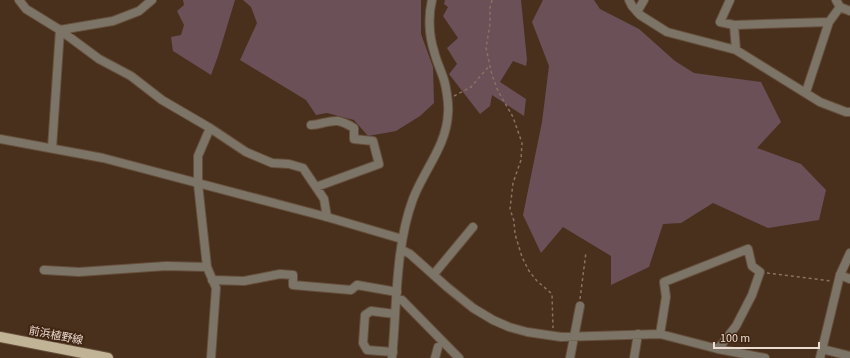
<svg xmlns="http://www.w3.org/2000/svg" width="850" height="358" font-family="'Source Sans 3','Noto Sans JP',sans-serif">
  <rect width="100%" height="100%" fill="#49301c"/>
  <!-- green -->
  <path fill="#6b5058" d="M183 0H235L218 56 211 75 173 51 171 37 181 35 184 25 177 11 184 5Z
    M243 0H421V34L433 67 434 103 420 116 396 131 368 136 354 120 327 113 316 115 306 100 240 60 257 23 251 7Z
    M445 0H521L527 60 526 66 513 61 500 82 526 99 524 116 492 95 490 106 480 114 449 74 457 64 447 48 458 38 443 16 448 7 444 4Z
    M543 0H594L600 9 639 29 675 61 694 73 761 82 781 122 757 148 801 164 826 190 819 220 768 228 713 203 681 223 663 224 649 267 611 285V256L563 227 541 253 523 215 542 122 549 66 532 22Z"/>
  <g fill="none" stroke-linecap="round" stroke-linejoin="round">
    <!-- minor casing -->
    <g stroke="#664f3c" stroke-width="10">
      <path id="minor" d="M19 0 26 9 60 30 99 59 131 76 162 100 210 128 246 152 272 163 289 164 303 168 324 199 327 217
        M629 0 632 6 640 15 667 32 736 50 820 102 846 112H850
        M730 0 720 22 734 25 829 22
        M836 0 840 7 850 11
        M637 12 644 0
        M734 25 736 50
        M60 30 113 21 139 11 152 0
        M806 92 829 22 840 7
        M311 125C320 125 329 120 338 121 344 122 349 125 354 128V139L373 141 379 164 316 187
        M210 128 198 156V184L207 267 216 288 211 358
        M52 148 60 30
        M402 250 410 254 447 287 473 308 493 320 509 327 527 332 561 337 660 334 718 349 765 358
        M44 270 79 272 166 266 207 267
        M434 274 473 227
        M840 275 850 279
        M212 280 244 281 280 274 293 275V285L351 290 357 285 397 292
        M397 300H402L459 358
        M660 334 666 297 664 282 748 249 752 266 760 272 752 295 736 326 718 349
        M822 349 850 356
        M393 352 367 350 363 343 365 315 371 311 395 314
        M435 358 438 347
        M570 358 580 306
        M634 358 638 334"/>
    </g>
    <!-- tertiary casing -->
    <g stroke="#664f3c" stroke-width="10">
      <path id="tertiary" d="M0 139 103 158 327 217 402 239
        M392 358C397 307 395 247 413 199 424 170 447 145 448 113 449 104 446 85 443 77 440 68 436 60 434 51 429 36 428 16 432 0
        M820 358 840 275 850 253"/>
    </g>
    <!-- primary casing -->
    <g stroke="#664f3c" stroke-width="12">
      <path id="primary" d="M0 337 108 358"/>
    </g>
    <!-- path -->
    <path stroke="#887261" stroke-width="1.5" stroke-dasharray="3 3" stroke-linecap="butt" d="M492 0 490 8V24L486 48 492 75 498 91 513 117 522 143 521 160 513 183 510 209 514 221 515 234 522 257 529 271 537 281 552 294 553 328
      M454 96 471 87 490 65
      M767 273 831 281
      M580 299 586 252"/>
    <!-- minor -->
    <use href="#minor" stroke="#7c7567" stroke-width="8"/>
    <!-- tertiary -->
    <use href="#tertiary" stroke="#7c7567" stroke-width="8"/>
    <!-- primary -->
    <use href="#primary" stroke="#c1b395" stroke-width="10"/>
  </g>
  <g text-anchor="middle" stroke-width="4" stroke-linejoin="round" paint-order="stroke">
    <!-- street labels -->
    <g font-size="11" fill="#ecdbd0" stroke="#3f2512">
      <text transform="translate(56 335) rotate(11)" y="4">前浜植野線</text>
    </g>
  </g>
  <!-- scale -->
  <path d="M714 342v6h105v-6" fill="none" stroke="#ecdbd0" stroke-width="2"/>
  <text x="720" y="342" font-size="12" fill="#ecdbd0" stroke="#3f2512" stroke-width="3" paint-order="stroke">100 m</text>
</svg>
